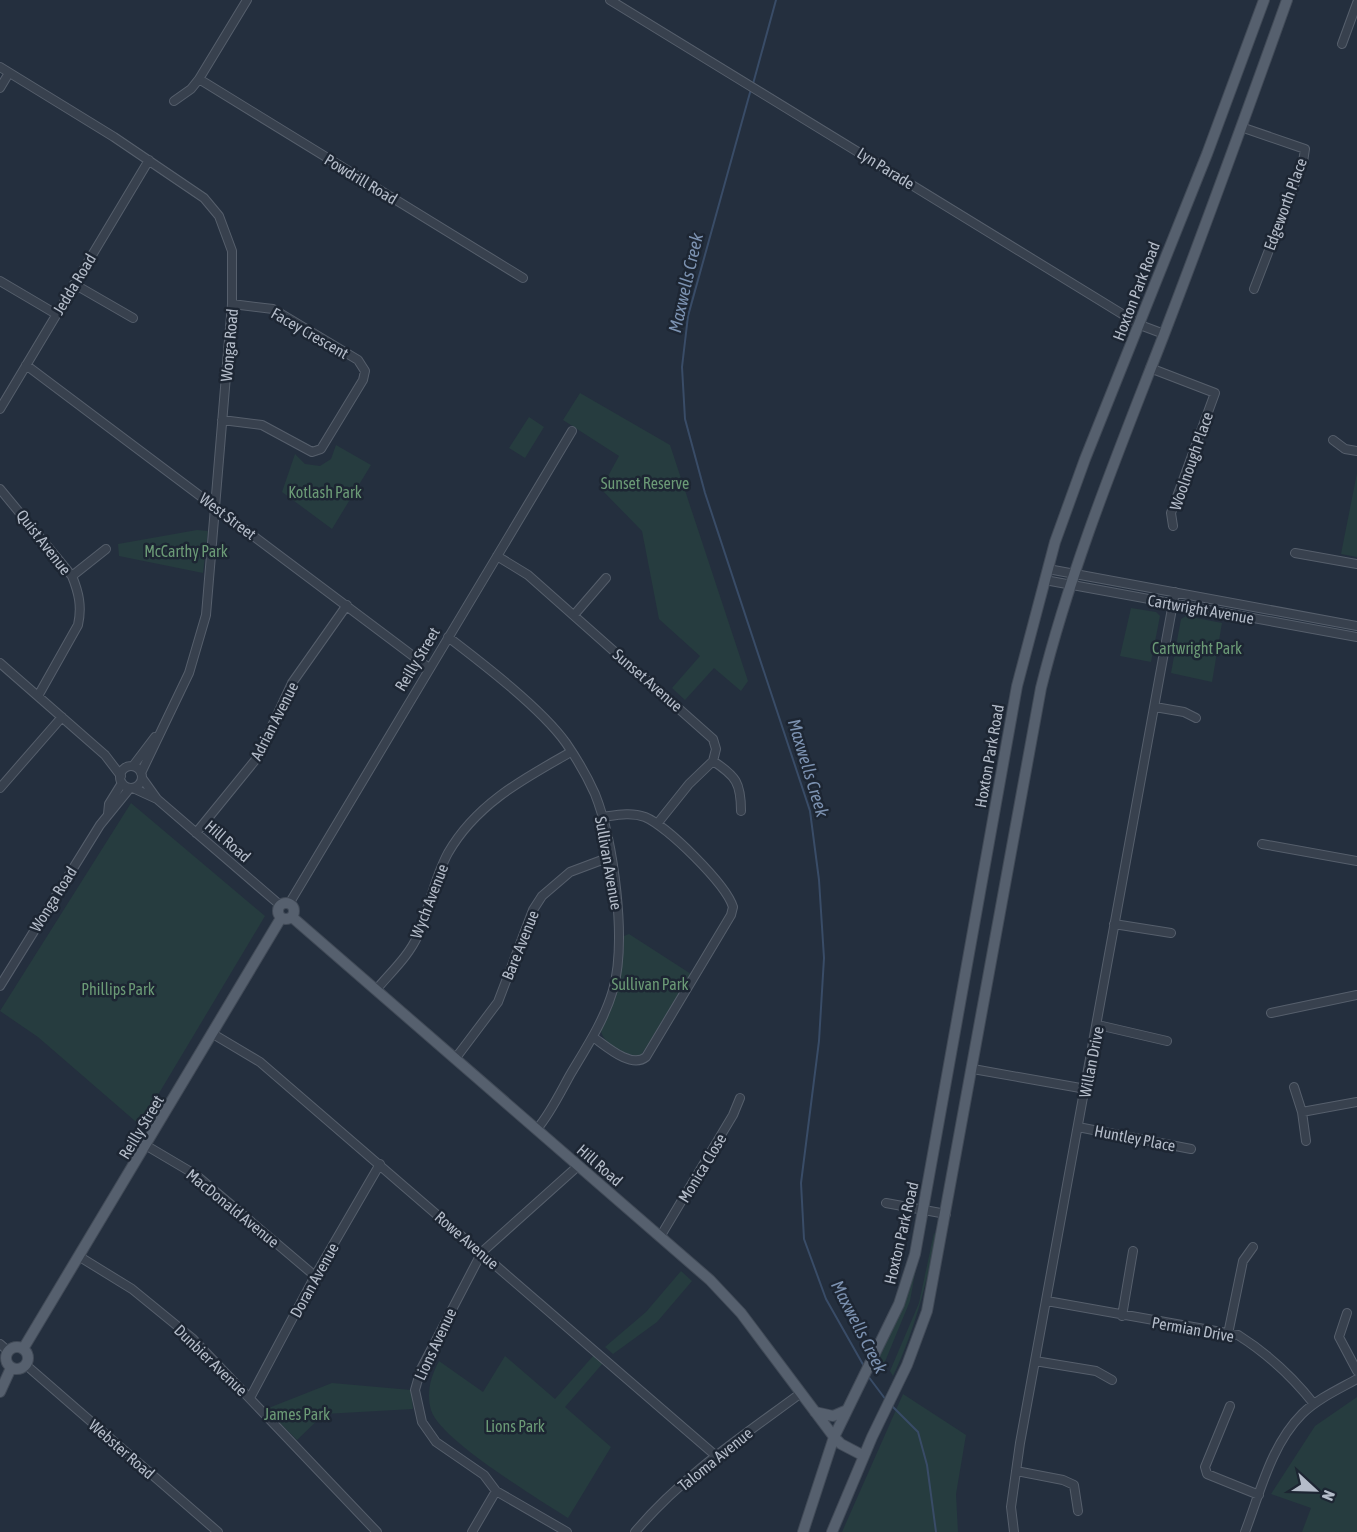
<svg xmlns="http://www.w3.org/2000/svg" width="1357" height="1532" font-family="'Asap Condensed',sans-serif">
  <rect width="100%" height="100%" fill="#242f3e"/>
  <!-- green -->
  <path fill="#263c3f" d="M580 393 670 445 748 681 741 691 714 668 685 700 672 688 700 656 659 619 642 531 601 489 619 456 563 420Z
    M529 417 544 427 525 458 509 448Z
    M336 445 371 465 332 529 282 492 295 454 305 464 320 466 331 459Z
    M1357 473V557L1341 554Z
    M197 530 208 531 203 573 119 556 118 544Z
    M1131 608 1156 612 1160 616 1151 662 1120 656Z
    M1186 616 1222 623 1212 682 1171 673 1181 619Z
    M131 803 265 916 143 1120 142 1127 38 1037 0 1011Z
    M629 934 691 974 640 1057C628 1056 603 1044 601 1031 613 996 624 974 624 936Z
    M934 1233 937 1235C926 1284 915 1330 893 1376L890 1371 919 1303Z
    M921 1240 910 1301 884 1364 878 1356Z
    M681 1271 692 1281 657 1322 613 1354 605 1347 646 1312Z
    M594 1355 603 1363 565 1407 611 1447 568 1518C539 1499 440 1440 431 1410 426 1392 431 1376 439 1361L483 1392 505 1356 555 1399Z
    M332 1383 411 1390 413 1409 324 1414 297 1440 266 1409Z
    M903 1394 966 1435 956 1494 958 1532H842Z
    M1357 1397V1532H1302L1311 1508 1271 1494 1315 1426Z"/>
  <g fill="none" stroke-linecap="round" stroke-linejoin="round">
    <!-- stream -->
    <path stroke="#394c67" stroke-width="2" d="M753 84 776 0
      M751 89 688 316 682 367 685 419 705 493 810 811 819 880 824 958 819 1041 801 1183 804 1239 826 1299 865 1368
      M868 1376 886 1400
      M892 1406 918 1432 927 1465 936 1532"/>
    <!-- minor casing -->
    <g stroke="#565f6c" stroke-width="10">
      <path id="minor" d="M610 0 1140 325 1164 334
        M1342 44 1357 3
        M0 67 114 137 204 198 219 216 232 251V304L206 615 189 673 141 773
        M199 79 523 278
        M0 88 9 73
        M174 101 191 89 199 79 247 0
        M1241 127 1305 149 1303 162 1254 289
        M0 281 56 314
        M74 284 133 318
        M26 365 429 668
        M1150 368 1215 393 1171 513 1173 526
        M0 409 149 160
        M222 420 262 425 312 452 321 449 363 380 365 371 358 360 273 309 232 304
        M1333 440 1345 449 1357 451
        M0 489 72 576C79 593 82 607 78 625L38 696
        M1295 553 1357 564
        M497 556 528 575 713 739 716 749 713 761 689 784 657 824
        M1048 569 1357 626
        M72 576 106 549
        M1045 580 1357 637
        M574 615 606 578
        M448 637C482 663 542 709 566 743 577 759 587 776 595 794 614 842 627 941 613 990 604 1021 586 1048 570 1075 560 1093 550 1114 537 1129
        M0 663 105 755 121 776
        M1155 707 1184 712 1196 718
        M713 761C736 776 741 783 741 811
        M133 766 155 737
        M120 777a11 11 0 1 1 22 0a11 11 0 1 1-22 0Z
        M142 778 157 799 280 905
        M0 788 62 717
        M133 788 157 799
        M108 814 109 804 122 783
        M196 833 257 758 292 683 347 605
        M1262 844 1357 861
        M289 904 572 431
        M1114 924 1171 933
        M0 986 100 825 130 788
        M376 990C390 973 409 956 418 935 429 908 434 879 448 853 476 804 523 779 571 752
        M1271 1013 1357 995
        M1098 1025 1167 1041
        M213 1034 260 1062 715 1455
        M593 1037C606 1046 631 1069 646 1057L731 915 733 907C726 884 667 826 645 817 631 812 617 815 603 817
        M455 1059 498 1002 533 910 542 896 570 872 610 857
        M973 1069 1086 1089
        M1294 1087 1302 1112 1306 1141
        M1302 1112 1357 1102
        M1078 1127 1191 1149
        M147 1146 196 1175 315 1276
        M886 1203 946 1214
        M660 1237 733 1115 740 1098
        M80 1257 132 1289 192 1338 377 1532
        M1047 1301 1238 1335C1268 1354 1292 1376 1314 1404
        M1347 1313 1339 1337 1357 1371
        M1122 1316 1133 1251
        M1228 1334 1243 1261 1253 1247
        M0 1344 8 1351
        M1035 1361 1096 1371 1112 1380
        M26 1365 218 1532
        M250 1398 315 1276 380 1164
        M1230 1406 1205 1467 1207 1474 1259 1495
        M1016 1471 1063 1480 1074 1485 1078 1511
        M472 1532 496 1491
        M567 1532 496 1491 484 1475 436 1442 422 1422 415 1390 421 1369 482 1252 578 1166
        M635 1532C682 1476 743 1436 801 1393
        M1014 1532 1011 1507 1020 1443 1175 592
        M1245 1532C1260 1493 1271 1445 1302 1414 1317 1399 1339 1389 1357 1379"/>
    </g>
    <!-- major casing -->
    <g stroke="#414a57" stroke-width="12">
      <path id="major" d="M278 911a8 8 0 1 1 16 0a8 8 0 1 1-16 0Z
        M292 917 710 1280 741 1313 834 1437 841 1444 864 1456
        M6 1358a11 11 0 1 1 22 0a11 11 0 1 1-22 0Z
        M23 1349 281 918
        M0 1392 11 1368
        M815 1412 833 1416 847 1410
        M803 1532 834 1437 899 1304 915 1254 1017 686 1055 542 1085 459 1207 154 1264 0
        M832 1532 872 1437 907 1365 927 1311 1041 688C1071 567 1118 453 1163 337 1206 225 1247 112 1287 0"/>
    </g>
    <!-- minor -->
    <use href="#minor" stroke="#38414e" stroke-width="8"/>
    <!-- major -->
    <use href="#major" stroke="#56606e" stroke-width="10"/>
  </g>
  <g text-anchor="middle" stroke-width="5" stroke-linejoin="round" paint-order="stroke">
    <!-- street labels -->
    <g font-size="16" fill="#b4bcc9" stroke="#1d2633">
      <text transform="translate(886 168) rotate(32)" y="6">Lyn Parade</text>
      <text transform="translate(361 179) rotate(31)" y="6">Powdrill Road</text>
      <text transform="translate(1285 204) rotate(-70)" y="6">Edgeworth Place</text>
      <text transform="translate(74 284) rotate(-59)" y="6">Jedda Road</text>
      <text transform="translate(1136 291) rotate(-69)" y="6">Hoxton Park Road</text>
      <text transform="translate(310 333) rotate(30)" y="6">Facey Crescent</text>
      <text transform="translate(229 345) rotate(-85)" y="6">Wonga Road</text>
      <text transform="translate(1191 461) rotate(-71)" y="6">Woolnough Place</text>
      <text transform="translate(228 516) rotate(37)" y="6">West Street</text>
      <text transform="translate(44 542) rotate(52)" y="6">Quist Avenue</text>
      <text transform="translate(1201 609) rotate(10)" y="6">Cartwright Avenue</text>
      <text transform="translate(417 659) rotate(-59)" y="6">Reilly Street</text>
      <text transform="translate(648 680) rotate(41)" y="6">Sunset Avenue</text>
      <text transform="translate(274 721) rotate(-63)" y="6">Adrian Avenue</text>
      <text transform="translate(989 756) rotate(-80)" y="6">Hoxton Park Road</text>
      <text transform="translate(228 841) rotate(41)" y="6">Hill Road</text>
      <text transform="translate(609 863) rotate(80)" y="6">Sullivan Avenue</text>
      <text transform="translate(53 899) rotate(-58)" y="6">Wonga Road</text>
      <text transform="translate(429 901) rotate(-69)" y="6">Wych Avenue</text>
      <text transform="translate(520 945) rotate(-68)" y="6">Bare Avenue</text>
      <text transform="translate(1091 1062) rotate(-79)" y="6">Willan Drive</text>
      <text transform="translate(141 1127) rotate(-59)" y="6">Reilly Street</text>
      <text transform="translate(1135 1138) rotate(11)" y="6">Huntley Place</text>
      <text transform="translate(600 1165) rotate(41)" y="6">Hill Road</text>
      <text transform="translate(702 1168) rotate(-59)" y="6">Monica Close</text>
      <text transform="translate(233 1208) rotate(39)" y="6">MacDonald Avenue</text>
      <text transform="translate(901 1233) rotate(-77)" y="6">Hoxton Park Road</text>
      <text transform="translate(467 1240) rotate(41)" y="6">Rowe Avenue</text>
      <text transform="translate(314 1280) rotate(-61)" y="6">Doran Avenue</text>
      <text transform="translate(1193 1329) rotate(10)" y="6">Permian Drive</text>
      <text transform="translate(435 1344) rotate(-65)" y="6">Lions Avenue</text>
      <text transform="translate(211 1360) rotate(44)" y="6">Dunbier Avenue</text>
      <text transform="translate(122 1449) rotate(41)" y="6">Webster Road</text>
      <text transform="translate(715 1459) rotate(-39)" y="6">Taloma Avenue</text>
    </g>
    <!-- park labels -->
    <g font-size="16" fill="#6b9a76" stroke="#1d2633">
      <text x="645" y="489">Sunset Reserve</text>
      <text x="325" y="498">Kotlash Park</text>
      <text x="186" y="557">McCarthy Park</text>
      <text x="1197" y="654">Cartwright Park</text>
      <text x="650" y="990">Sullivan Park</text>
      <text x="118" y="995">Phillips Park</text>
      <text x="297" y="1420">James Park</text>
      <text x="515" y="1432">Lions Park</text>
    </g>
    <!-- water labels -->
    <g font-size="18" font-style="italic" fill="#7c92b1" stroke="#1d2633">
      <text transform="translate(686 283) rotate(-77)" y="6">Maxwells Creek</text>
      <text transform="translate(808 768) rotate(73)" y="6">Maxwells Creek</text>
      <text transform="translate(859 1327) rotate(63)" y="6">Maxwells Creek</text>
    </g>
  </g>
  <!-- north arrow -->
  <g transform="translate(1315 1490) rotate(112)" stroke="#1d2633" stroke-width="4.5" paint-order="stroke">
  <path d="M0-4.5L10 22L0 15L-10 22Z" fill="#b4bcc9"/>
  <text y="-9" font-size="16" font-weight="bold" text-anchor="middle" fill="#b4bcc9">N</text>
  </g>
</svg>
